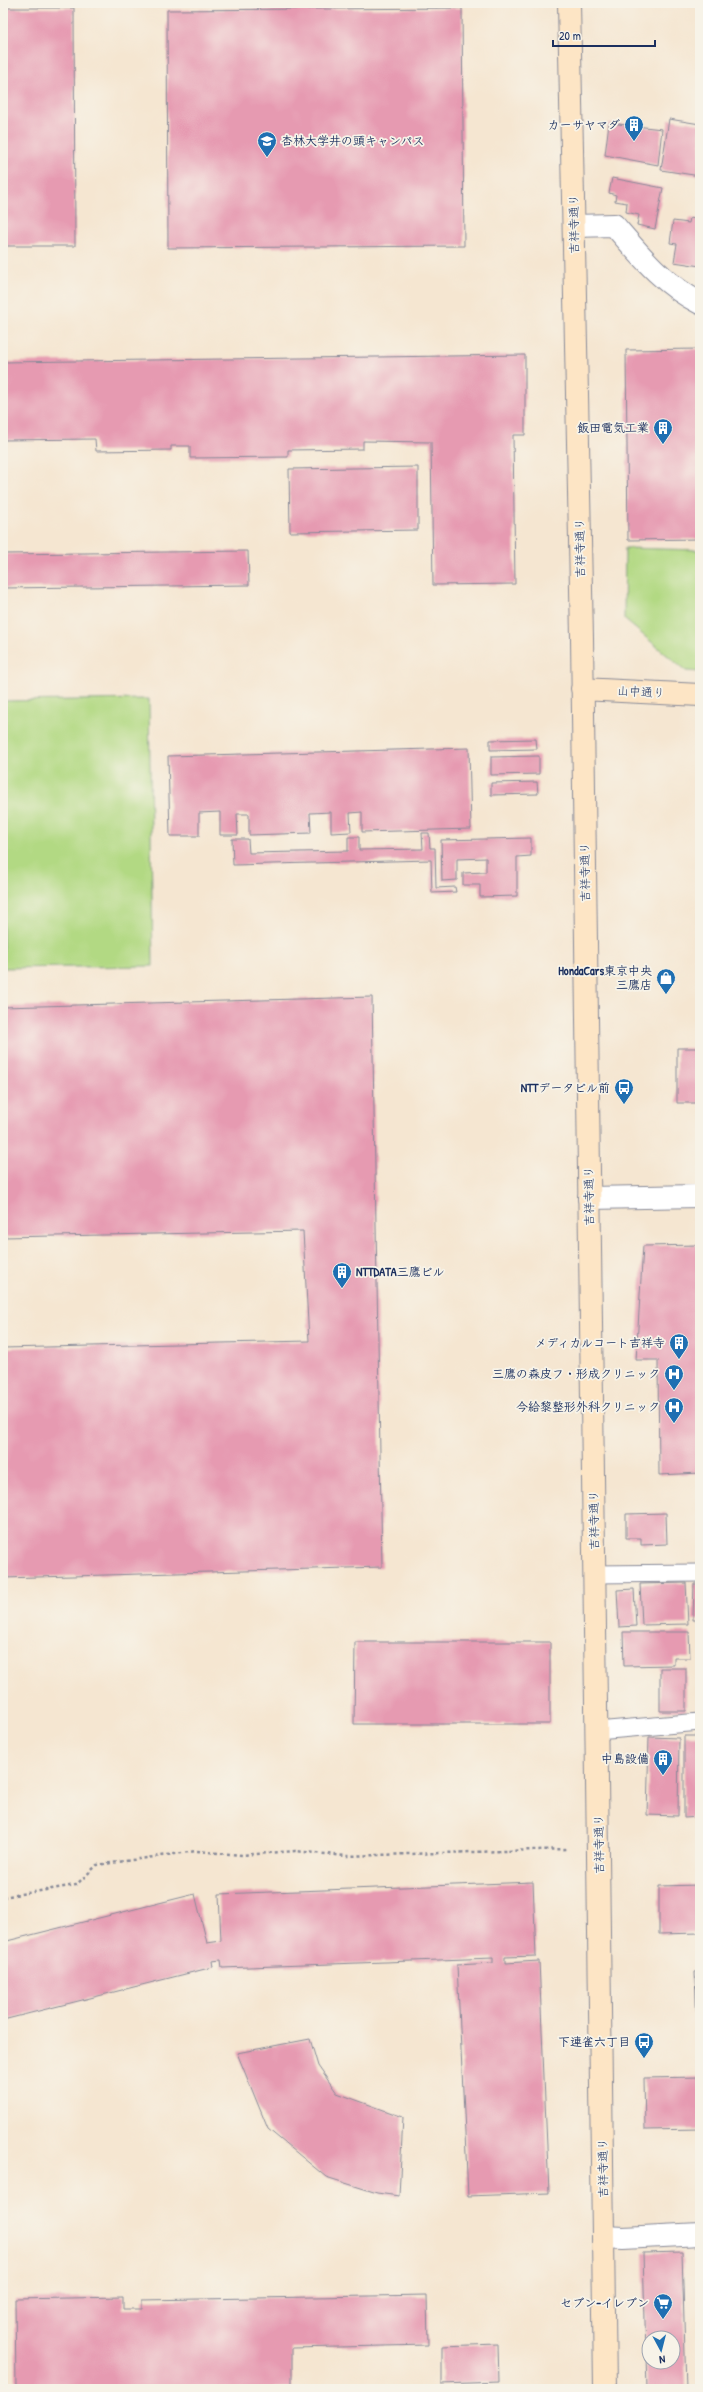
<svg xmlns="http://www.w3.org/2000/svg" width="703" height="2392" font-family="'Patrick Hand','Klee One',sans-serif">
  <rect width="100%" height="100%" fill="#f7f3e8"/>
  <filter id="ink" filterUnits="userSpaceOnUse"><feTurbulence type="fractalNoise" baseFrequency=".025" numOctaves="2"/><feDisplacementMap in="SourceGraphic" scale="8" xChannelSelector="R" yChannelSelector="G"/><feConvolveMatrix kernelMatrix="1 2 1 2 8 2 1 2 1" color-interpolation-filters="sRGB"/></filter>
  <filter id="wash" filterUnits="userSpaceOnUse"><feTurbulence type="fractalNoise" baseFrequency=".012" numOctaves="4" result="noise"/><feDisplacementMap in="SourceGraphic" scale="16" xChannelSelector="R" yChannelSelector="G"/><feGaussianBlur stdDeviation="0.9" result="paint"/><feColorMatrix in="noise" values="0 0 0 0 0 0 0 0 0 0 0 0 0 0 0 0 0 1.4 0 .05"/><feComposite in="paint" operator="in"/></filter>
  <g filter="url(#wash)">
    <rect width="100%" height="100%" fill="#f5e6d1"/>
    <!-- green -->
    <path fill="#b2d983" stroke="#668470" d="M625 548 700 550V672L686 671 624 619Z
      M149 699 153 966 3 968V701Z"/>
    <g id="blocks">
      <!-- building -->
      <path fill="#e69ab1" fill-rule="evenodd" d="M3 8H74L75 246H3Z
        M462 8 464 246 168 248 167 10Z
        M669 119 700 124V176L661 170Z
        M609 123 662 129 658 165 605 155Z
        M612 178 663 188 655 229 637 225 639 215 626 212 627 203 615 201 616 195 609 193Z
        M690 218 700 220V266L674 262 677 244 670 243 673 221 689 223Z
        M700 349V539L628 540 626 350Z
        M525 355V435H513L515 584 433 585 431 442 363 441V449L288 450V457L190 458V446H171V450L96 451 95 439 3 440V362Z
        M418 467V530L290 532 289 469Z
        M248 551 249 585 3 588V554Z
        M536 739 537 749 490 750V740Z
        M469 748 471 829 362 832V812L350 813 351 832 331 833V812L310 813 311 833 249 835V814H237L238 835H220V812L199 813V836H170L168 756Z
        M539 756V774L491 775V757Z
        M537 782 538 794 491 795V783Z
        M422 833H429L430 848H435L436 888 455 887 456 892 432 893 431 860 233 865 232 839H248L249 853 348 851V837H359V850L423 849Z
        M531 838V856L517 857V896L480 897V885H463V873L486 872V858L457 859V880L442 881 441 840Z
        M372 997 382 1567 3 1578V1348L309 1341 303 1231 3 1237V1007Z
        M677 1048H700V1103H677Z
        M700 1245V1473L659 1475 658 1360H636L643 1246Z
        M666 1513 667 1544 641 1545V1538H626V1514Z
        M686 1583 688 1624 642 1625 640 1584Z
        M694 1584H700V1620H693Z
        M634 1589 636 1626 619 1627 617 1590Z
        M623 1632H689L690 1658H674V1665L624 1666Z
        M355 1642H550V1724H354Z
        M660 1668H686V1711H660Z
        M684 1736H700V1817L684 1818Z
        M649 1737 679 1738 678 1816 647 1815Z
        M533 1882 536 1956 505 1957V1963L539 1961 549 2193 468 2196 457 1965 493 1963V1958L222 1968 221 1960 212 1961 213 1967 3 2020V1942L195 1894 207 1943 221 1941 219 1894Z
        M700 1885V1933L659 1934V1886Z
        M700 1971V2028H697L695 1972Z
        M310 2039 318 2066 337 2093 403 2117 399 2196 377 2193 326 2177 268 2129 237 2053Z
        M700 2077V2129L645 2130 644 2078Z
        M682 2252 686 2389H647L643 2253ZM649 2338H673V2362H649Z
        M427 2295 428 2345 292 2348V2389H16L15 2299 123 2297V2309H142V2300Z
        M498 2344 499 2382 442 2384V2346Z"/>
    </g>
  </g>
  <g filter="url(#ink)">
    <use href="#blocks" fill-opacity="0" stroke="#888a98" stroke-width="1"/>
    <g fill="none" stroke-linecap="round" stroke-linejoin="round">
      <!-- lane casing -->
      <g stroke="#888a98" stroke-width="19">
        <path id="lane" d="M594 1574 700 1573
          M597 1731 700 1722"/>
      </g>
      <!-- street casing -->
      <g stroke="#888a98" stroke-width="24">
        <path id="street" d="M574 226 614 225C640 255 664 285 700 303
          M589 1198 700 1196
          M604 2237 623 2238 700 2234"/>
      </g>
      <!-- secondary casing -->
      <g stroke="#888a98" stroke-width="24">
        <path id="secondary" d="M569 3 582 638 605 2389
          M582 689 700 695"/>
      </g>
      <!-- path -->
      <path stroke="#888a98" stroke-width="2.5" stroke-dasharray="3 3" stroke-linecap="butt" d="M3 1897 76 1885 97 1865 196 1851 242 1855 295 1851 346 1856 568 1849"/>
      <!-- lane -->
      <use href="#lane" stroke="#fff" stroke-width="17"/>
      <!-- street -->
      <use href="#street" stroke="#fff" stroke-width="22"/>
      <!-- secondary -->
      <use href="#secondary" stroke="#fde5c5" stroke-width="22"/>
    </g>
  </g>
  <!-- icons -->
  <defs>
    <g id="building-pin" transform="scale(1)"><path d="M0 17L-7.5 6A9.5 9.5 0 1 1 7.5 6Z" fill="#1f6fb2" stroke="#f7f3e8"/><path d="M-4-6H4V6H1V3H-1V6H-4ZM-2.5-4.3h1.7v1.8h-1.7ZM.8-4.3h1.7v1.8H.8ZM-2.5-1h1.7V.8h-1.7ZM.8-1h1.7V.8H.8Z" fill="#fff"/></g>
    <g id="university-pin" transform="scale(1)"><path d="M0 17L-7.5 6A9.5 9.5 0 1 1 7.5 6Z" fill="#1f6fb2" stroke="#f7f3e8"/><path d="M0-5L7-2L0 1L-7-2ZM-4 1L0 2.5L4 1V4Q0 6-4 4Z" fill="#fff"/></g>
    <g id="shop-pin" transform="scale(1)"><path d="M0 17L-7.5 6A9.5 9.5 0 1 1 7.5 6Z" fill="#1f6fb2" stroke="#f7f3e8"/><path d="M-5-2.5h2.3a2.7 3.5 0 0 1 5.4 0H5L5.5 6h-11ZM-1.5-2.5h3a1.5 2.3 0 0 0-3 0Z" fill="#fff"/></g>
    <g id="bus-pin" transform="scale(1)"><path d="M0 17L-7.5 6A9.5 9.5 0 1 1 7.5 6Z" fill="#1f6fb2" stroke="#f7f3e8"/><path d="M-5-6H5V4H4V6H2V4H-2V6H-4V4H-5ZM-3.5-4V0h7V-4ZM-3.5 1.2v1.5H-2V1.2ZM2 1.2v1.5H3.5V1.2Z" fill="#fff"/></g>
    <g id="hospital-pin" transform="scale(1)"><path d="M0 17L-7.5 6A9.5 9.5 0 1 1 7.5 6Z" fill="#1f6fb2" stroke="#f7f3e8"/><path d="M-5-5h3v3.5h4V-5h3V5h-3V1.5h-4V5h-3Z" fill="#fff"/></g>
    <g id="supermarket-pin" transform="scale(1)"><path d="M0 17L-7.5 6A9.5 9.5 0 1 1 7.5 6Z" fill="#1f6fb2" stroke="#f7f3e8"/><path d="M-6-5.5h2.5l.6 2H6L4.5 2H-2.5L-4.4-4H-6ZM-1.5 3.2a1.3 1.3 0 1 0 .1 0ZM3 3.2a1.3 1.3 0 1 0 .1 0Z" fill="#fff"/></g>
  </defs>
  <g fill-rule="evenodd">
    <use href="#building-pin" x="634" y="125"/>
    <use href="#university-pin" x="267" y="141"/>
    <use href="#building-pin" x="663" y="428"/>
    <use href="#shop-pin" x="666" y="978"/>
    <use href="#bus-pin" x="624" y="1088"/>
    <use href="#building-pin" x="342" y="1272"/>
    <use href="#building-pin" x="679" y="1343"/>
    <use href="#hospital-pin" x="674" y="1374"/>
    <use href="#hospital-pin" x="674" y="1407"/>
    <use href="#building-pin" x="663" y="1759"/>
    <use href="#bus-pin" x="644" y="2042"/>
    <use href="#supermarket-pin" x="663" y="2303"/>
  </g>
  <g text-anchor="middle" stroke-width="3.5" stroke-linejoin="round" paint-order="stroke">
    <!-- poi labels -->
    <g font-size="12" font-weight="bold" fill="#1b2f5e" stroke="#f7f3e8" text-anchor="end">
      <text x="620" y="129">カーサヤマダ</text>
      <text x="281" y="145" text-anchor="start">杏林大学井の頭キャンパス</text>
      <text x="649" y="432">飯田電気工業</text>
      <text x="652" y="975">HondaCars東京中央<tspan x="652" dy="14">三鷹店</tspan></text>
      <text x="610" y="1092">NTTデータビル前</text>
      <text x="356" y="1276" text-anchor="start">NTTDATA三鷹ビル</text>
      <text x="665" y="1347">メディカルコート吉祥寺</text>
      <text x="660" y="1378">三鷹の森皮フ・形成クリニック</text>
      <text x="660" y="1411">今給黎整形外科クリニック</text>
      <text x="649" y="1763">中島設備</text>
      <text x="630" y="2046">下連雀六丁目</text>
      <text x="649" y="2307">セブン-イレブン</text>
    </g>
    <!-- street labels -->
    <g font-size="12" fill="#1b2f5e" stroke="#f7f3e8">
      <text transform="translate(574 224) rotate(-91)" y="4">吉祥寺通り</text>
      <text transform="translate(580 548) rotate(-91)" y="4">吉祥寺通り</text>
      <text transform="translate(641 692) rotate(3)" y="4">山中通り</text>
      <text transform="translate(585 872) rotate(-91)" y="4">吉祥寺通り</text>
      <text transform="translate(589 1196) rotate(-91)" y="4">吉祥寺通り</text>
      <text transform="translate(594 1520) rotate(-91)" y="4">吉祥寺通り</text>
      <text transform="translate(599 1844) rotate(-91)" y="4">吉祥寺通り</text>
      <text transform="translate(603 2168) rotate(-91)" y="4">吉祥寺通り</text>
    </g>
  </g>
  <!-- margin -->
  <rect width="703" height="2392" fill="none" stroke="#f7f3e8" stroke-width="16"/>
  <!-- north arrow -->
  <g transform="translate(661 2350) rotate(173)"><circle r="19" fill="#f7f3e8" stroke="#9fa5b1"/>
  <path d="M0-3L7 15L0 10L-7 15Z" fill="#1f6fb2"/>
  <text y="-6" font-size="11" font-weight="bold" text-anchor="middle" fill="#1b2f5e">N</text>
  </g>
  <!-- scale -->
  <path d="M553 40v6h102v-6" fill="none" stroke="#1b2f5e" stroke-width="2"/>
  <text x="559" y="40" font-size="12" fill="#1b2f5e" stroke="#f7f3e8" stroke-width="3" paint-order="stroke">20 m</text>
</svg>
